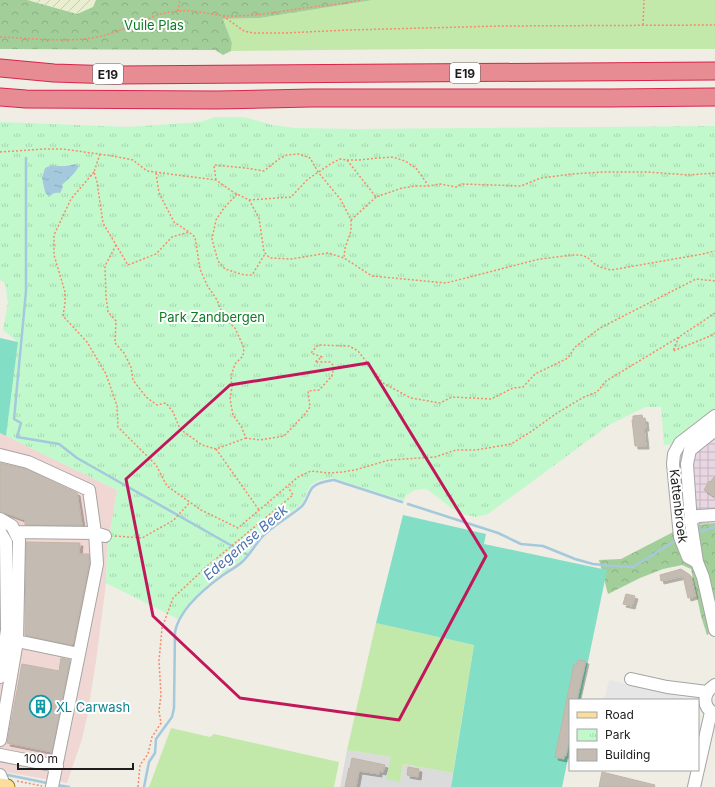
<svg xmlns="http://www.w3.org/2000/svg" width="715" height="787" font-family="Inter,sans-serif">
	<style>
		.residential { fill: #dcdbdb }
		.commercial { fill: #f0d7d3 }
		.industrial { fill: url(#industrial-grid) }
		.farmland { fill: url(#farmland-furrows) }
		.grass { fill: #c2e9aa }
		.forest { fill: url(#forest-crowns) }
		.park { fill: url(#park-tufts) }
		.pitch { fill: #82dec5 }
		.parking { fill: #e6e6e6 }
		.water { fill: url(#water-ripples) }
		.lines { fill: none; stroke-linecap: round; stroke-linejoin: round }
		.stream { stroke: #a4c9dc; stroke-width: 2.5 }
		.building { fill: #c4bcb3; stroke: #c0b5a6; filter: url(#shadow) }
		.minor-casing { stroke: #a5a5a5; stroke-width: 14 }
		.major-casing { stroke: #977601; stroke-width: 17 }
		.highway-casing { stroke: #d9254e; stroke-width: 19 }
		.path { stroke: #f98a6b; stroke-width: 1.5; stroke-dasharray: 2 2; stroke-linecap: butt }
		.minor { stroke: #fff; stroke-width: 12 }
		.major { stroke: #fbdd9d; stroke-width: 15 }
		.highway { stroke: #e68c92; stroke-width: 17 }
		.marked { fill: none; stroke: #c2185b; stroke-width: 3; stroke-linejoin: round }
		.labels { text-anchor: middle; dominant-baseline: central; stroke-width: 4; stroke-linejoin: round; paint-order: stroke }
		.shield { fill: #fff; stroke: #626262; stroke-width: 1 }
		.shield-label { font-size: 12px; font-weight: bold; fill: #1e1e1e }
		.park-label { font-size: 13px; fill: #0c7c22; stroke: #fff }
		.street-label { font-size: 13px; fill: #1e1e1e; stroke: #fff }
		.culture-label { font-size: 13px; fill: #0d838f; stroke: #fff; text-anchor: start }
		.water-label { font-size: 14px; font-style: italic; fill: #4b71ad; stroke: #fff }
	</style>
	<defs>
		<pattern id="industrial-grid" width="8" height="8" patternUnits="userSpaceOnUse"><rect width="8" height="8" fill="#e8d6e3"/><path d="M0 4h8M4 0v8" fill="none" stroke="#c7b7c2"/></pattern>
		<pattern id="farmland-furrows" width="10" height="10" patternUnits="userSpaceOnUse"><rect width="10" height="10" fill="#e8eecf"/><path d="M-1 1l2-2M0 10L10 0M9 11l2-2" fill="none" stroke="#c7ccb1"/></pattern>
		<pattern id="forest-crowns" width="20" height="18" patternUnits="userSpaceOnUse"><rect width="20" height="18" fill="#a2ce99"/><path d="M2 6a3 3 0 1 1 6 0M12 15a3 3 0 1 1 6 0" fill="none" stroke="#8bb083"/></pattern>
		<pattern id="park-tufts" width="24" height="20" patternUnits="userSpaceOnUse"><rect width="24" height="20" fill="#c1f9cc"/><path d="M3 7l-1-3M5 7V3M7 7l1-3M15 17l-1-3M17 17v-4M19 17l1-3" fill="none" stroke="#a5d5af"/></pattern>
		<pattern id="water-ripples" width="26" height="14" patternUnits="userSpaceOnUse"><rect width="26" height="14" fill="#a4c9dc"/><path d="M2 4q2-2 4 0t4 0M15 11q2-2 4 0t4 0" fill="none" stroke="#8dacbc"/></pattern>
		<filter id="shadow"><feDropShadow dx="3" dy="3" stdDeviation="0" flood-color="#0004"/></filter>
	</defs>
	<rect width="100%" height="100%" fill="#efede4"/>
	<path class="residential" d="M347 750 391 757 400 782 403 764 453 773 451 787H340Z"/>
	<path class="commercial" d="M0 433 117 490 107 551 106 583 96 661 87 717 82 739 67 783 0 771Z"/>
	<path class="industrial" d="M715 420V523L683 527 680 461 682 452 687 444Z"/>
	<path class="farmland" d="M27 0H96L93 7 77 14Z"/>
	<path class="grass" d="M373 0H715V49H422L231 51 232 43 223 19 260 18Z
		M376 623 474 645 453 773 403 764 400 782 386 779 391 757 347 750Z
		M171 728 210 737 214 734 339 762 334 787H149Z"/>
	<path class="forest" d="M0 0H27L77 14 93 7 96 0H373L260 18 223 19 232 43 231 51 223 55 215 50 0 49Z
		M715 523V628L707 635 701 616 691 569 682 565 663 569 640 578 608 594 599 560 621 559 683 527Z"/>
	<path class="park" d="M215 117H244L272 125 295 128 356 129 715 126V416L680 443 664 445 661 407H645L609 425 488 514 476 517 462 514 450 507 435 495 426 489 415 490 406 495 405 499 402 500 333 478C326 479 317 480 312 484 307 488 306 499 300 505 288 515 274 522 263 532 254 541 250 553 240 561 235 566 228 569 222 573 205 586 189 601 178 619L106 583 107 551 117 490 6 436 18 342 3 330 8 303 5 283 0 280V122L128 127 201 122Z"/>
	<path class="pitch" d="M0 338 18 342 6 436 0 433Z
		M403 515 486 534 484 544 607 570 580 700H570V749L562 787H451L474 645 376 623Z"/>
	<path class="parking" d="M609 680 693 700H604Z"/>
	<path class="water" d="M76 164 79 166C75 174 68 179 62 185L63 187 60 193C56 192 52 193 49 197L45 192 42 178 45 168 52 165C62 167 67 166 76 164Z"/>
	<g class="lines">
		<path class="stream" d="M26 158V291L14 419 21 423 17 437 59 444 77 458 248 555
			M408 504 498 533 521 544 543 546 575 559 593 564 613 566 633 567 675 541
			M699 532 715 527
			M8 775 47 783
			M57 785 69 787
			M144 787 149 762 155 753 156 739 172 717 174 708 175 632C179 610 205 588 223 575 230 570 237 567 243 561 250 554 255 545 262 537 273 525 288 518 301 507 307 502 308 492 313 487 319 482 327 481 334 480L402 502"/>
	</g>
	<path class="building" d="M642 415 643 419H645L646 428H644L646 446H635L632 420H633V416Z
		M0 463 26 469 77 493 82 525H25V520L0 511Z
		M715 476V497L704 490 709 481 710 482Z
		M26 542 80 543 79 554H89V564L73 644 72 645 25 635Z
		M681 569 690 575 695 596 688 598 683 576 661 581 660 575Z
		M626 594 635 596 632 606 623 604Z
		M61 658 70 660 52 752 7 743 22 664 59 671Z
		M578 660 586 661 577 700H570V736L566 756 564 755V759L555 757 574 664H577Z
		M352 758 385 765 383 772 379 771V774L359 771 356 787H345L349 768H350Z
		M408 767 419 769 418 777 407 775Z
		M602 772 655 785 654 787H599Z"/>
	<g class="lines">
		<defs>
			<path id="minor" d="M715 416 680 443 674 454 673 464 680 537 688 557 697 562 703 577 715 630
				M0 455 28 462 89 490 95 533 105 536
				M0 519 12 526 19 540 17 641
				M691 520 698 516 715 515
				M0 532 6 542 7 630 0 677
				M15 532 95 533 97 564 79 654
				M697 562 691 523 687 464 690 450 715 430
				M631 679 667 687 707 692
				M715 685C702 693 702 707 715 714
				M0 740 17 641 79 654 52 787
				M0 755 57 766
				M0 775 5 787
				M694 787 711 712"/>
			<path id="major" d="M0 786 7 787"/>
			<path id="highway" d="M0 68 54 73 115 75 715 71
				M0 97 26 99 217 100 312 98H610L715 97"/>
		</defs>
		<use href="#minor" class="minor-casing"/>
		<use href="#major" class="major-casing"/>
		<use href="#highway" class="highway-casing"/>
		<path class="path" d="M178 11 180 0
			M223 16 244 31 253 33H285L348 30 501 26 715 25
			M643 25 644 0
			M0 37C32 38 75 44 106 35 130 28 152 13 177 11 195 9 213 16 231 16 255 16 279 12 303 8 322 6 342 4 360 0
			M0 152 45 149H63L113 156 133 160 147 171 216 180 233 192 249 200 259 218 264 252 270 258 291 259 328 253 344 258 372 276 446 283 540 259 572 255H580L587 257 596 265 603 268 611 270 703 254 715 251
			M100 154 94 172 97 182 103 223 128 265 156 254 172 237 189 232 195 237 200 269 207 285 217 300 224 318 235 328 244 348 243 356 235 364 231 376 232 387 230 399 233 415 241 426 246 438 260 440 284 436 305 414 310 407 308 391 319 390 332 376 334 366 330 362H315L322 357 311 353 318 345 349 346 358 351 383 383 411 398 440 403 452 397 491 399 513 388 523 387 535 374 568 358 575 347 600 328 696 279 715 281
			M347 160H359L378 158 393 157 405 161 416 168 428 185
			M94 172 71 199 54 235V255L65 292V303L63 316 87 342 106 374 117 406 118 427 156 465 167 486 201 510 238 528 298 477 311 471 328 473 342 472 355 470 389 460 435 457 456 450H476L511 444 529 433 557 413 584 397 597 392 606 381 679 337 715 313
			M156 173 159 193 174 222 189 232
			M216 180 214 165 246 168 264 171 279 159 287 155 299 154 310 158 318 172 341 200 351 220V231L345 248 344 257
			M237 194 224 208 216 220 212 239 218 261 225 269 244 275H252L265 254
			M249 200 291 197 308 179 332 163 340 159 347 160 376 197 402 188 416 186H429L440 184 456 187 462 184 521 186 541 178 572 174 603 172H647L689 175 715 173
			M351 220 376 197
			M116 245 105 266 106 296 108 312 116 321 115 343 124 353 131 367 133 380 146 397 157 405 166 403 173 412 180 429 202 445 216 449 246 438
			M679 337 673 351 710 336 715 333
			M216 449 259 510
			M115 536 142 538 174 520 190 502
			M17 781 42 786
			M138 787 140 765 148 754 152 737 161 723 159 711 161 695 159 661 162 628 173 598 205 568 293 495 288 487"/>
		<use href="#minor" class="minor"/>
		<use href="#major" class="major"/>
		<use href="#highway" class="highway"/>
	</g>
	<path class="marked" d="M368 363 486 556 399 720 240 698 153 616 126 479 230 385Z"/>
	<defs>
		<symbol id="building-ring" viewBox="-11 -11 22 22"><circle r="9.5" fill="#fff" stroke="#0f9aa8" stroke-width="1.5"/><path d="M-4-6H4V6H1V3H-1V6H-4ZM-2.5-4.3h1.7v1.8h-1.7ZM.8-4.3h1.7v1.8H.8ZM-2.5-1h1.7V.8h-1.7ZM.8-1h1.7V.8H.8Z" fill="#0f9aa8"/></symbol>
	</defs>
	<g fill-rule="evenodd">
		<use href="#building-ring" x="28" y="694" width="25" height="25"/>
	</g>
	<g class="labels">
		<g class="shield">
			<rect x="450" y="63" width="30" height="20" rx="3"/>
			<rect x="93" y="64" width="30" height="20" rx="3"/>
		</g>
		<g class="shield-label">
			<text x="465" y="73">E19</text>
			<text x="108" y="74">E19</text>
		</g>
		<g class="park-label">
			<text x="154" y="25">Vuile Plas</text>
			<text x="212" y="317">Park Zandbergen</text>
		</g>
		<g class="street-label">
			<text transform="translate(679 506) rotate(83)">Kattenbroek</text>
		</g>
		<g class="culture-label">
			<text x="56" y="707">XL Carwash</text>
		</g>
		<g class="water-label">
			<text transform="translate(245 542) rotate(-41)">Edegemse Beek</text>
		</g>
	</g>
	<rect x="569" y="699" width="130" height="72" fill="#ffffff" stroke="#a5a5a5"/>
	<rect x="577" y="712" width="20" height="6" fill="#fbdd9d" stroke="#a5a5a5"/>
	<text x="605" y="719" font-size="12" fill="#1e1e1e">Road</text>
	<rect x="577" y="729" width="20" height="12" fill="url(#park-tufts)" stroke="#a5a5a5"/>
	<text x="605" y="739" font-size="12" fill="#1e1e1e">Park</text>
	<rect x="577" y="749" width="20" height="12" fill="#c4bcb3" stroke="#a5a5a5"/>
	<text x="605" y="759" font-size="12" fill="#1e1e1e">Building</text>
	<path d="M18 763v6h115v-6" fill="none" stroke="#1e1e1e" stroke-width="2"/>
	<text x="24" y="763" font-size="12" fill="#1e1e1e" stroke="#ffffff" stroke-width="3" paint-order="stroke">100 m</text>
</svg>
